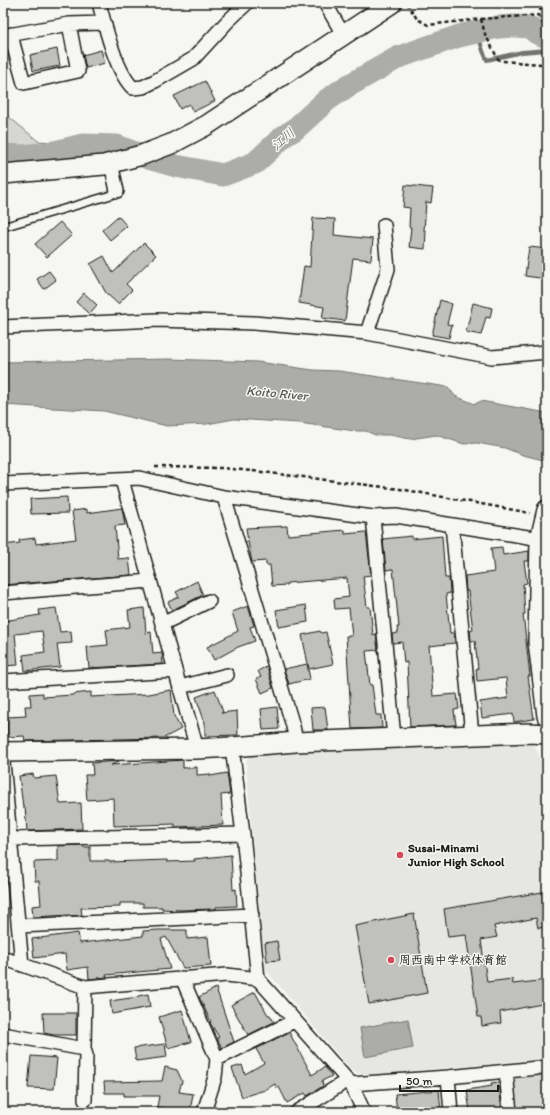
<svg xmlns="http://www.w3.org/2000/svg" width="550" height="1115" font-family="Itim,'Klee One',sans-serif">
	<style>
		.built { fill: #e6e6e2 }
		.green { fill: #d6d6d2; stroke: #797977 }
		.water { fill: #acaca9; stroke: #727271 }
		.lines { fill: none; stroke-linecap: round; stroke-linejoin: round }
		.stream { stroke: #727271; stroke-width: 4 }
		.river { stroke: #acaca9; stroke-width: 23 }
		.building { fill: #c0c0bd; stroke: #1c1c1c }
		.lane-casing { stroke: #1c1c1c; stroke-width: 10 }
		.street-casing { stroke: #1c1c1c; stroke-width: 16 }
		.secondary-casing { stroke: #1c1c1c; stroke-width: 22 }
		.path { stroke: #1c1c1c; stroke-width: 2.5; stroke-dasharray: 4 3; stroke-linecap: butt }
		.lane { stroke: #f6f6f2; stroke-width: 7 }
		.street { stroke: #f6f6f2; stroke-width: 13 }
		.secondary { stroke: #f6f6f2; stroke-width: 19 }
		.poi-dot { fill: #d1495b; stroke: #f6f6f2; stroke-width: 1.5 }
		.labels { text-anchor: middle; dominant-baseline: central; stroke-width: 3; stroke-linejoin: round; paint-order: stroke }
		.poi-label { font-size: 12px; font-weight: bold; fill: #1c1c1c; stroke: #f6f6f2; text-anchor: start }
		.water-label { font-size: 13px; font-style: italic; fill: #565654; stroke: #f6f6f2 }
	</style>
	<rect width="100%" height="100%" fill="#f6f6f2"/>
	<filter id="ink" filterUnits="userSpaceOnUse"><feTurbulence type="fractalNoise" baseFrequency=".025" numOctaves="2"/><feDisplacementMap in="SourceGraphic" scale="8" xChannelSelector="R" yChannelSelector="G"/><feConvolveMatrix kernelMatrix="1 2 1 2 8 2 1 2 1" color-interpolation-filters="sRGB"/></filter>
	<g filter="url(#ink)">
		<path class="built" d="M522 741 534 744 542 763 547 798V1059L366 1075 358 1073 350 1069 265 969 246 766 247 759 252 752Z"/>
		<path class="green" d="M3 112 38 141 66 143 86 137 99 138 109 149 90 161 3 168Z
			M547 1071V1112H517L512 1080 514 1076Z"/>
		<path class="water" d="M169 359 258 362 313 370 339 371 448 387 455 396 475 404 481 401 547 413V460H543L523 455 505 448 477 443 464 444 436 435 410 439 390 435H375L366 431H355L299 423 234 419 207 424 167 426 104 411 3 405V362Z
			M408 1019 413 1048 365 1057 360 1028Z"/>
		<g class="lines">
			<path class="stream" d="M477 31 483 51 487 60 522 52 547 50"/>
			<path class="river" d="M3 155 23 156 51 153 83 145 117 146 148 158 176 166 223 175 255 163 284 136 294 130 327 100 346 87 399 57 459 36 498 27 515 26 529 27 537 33 547 37"/>
		</g>
		<path class="building" d="M57 49 60 66 33 71 30 55Z
			M101 50 105 63 86 68 83 55Z
			M205 81 215 101 193 112 189 104 180 109 174 96Z
			M405 185 433 188 431 203 426 202 424 231H426L425 249 409 247 411 227H409L410 208 403 207Z
			M118 216 127 226 110 240 102 230Z
			M313 218 335 219 334 235 373 239 371 260 353 258 345 321 322 318 324 307 299 303 304 266 310 267Z
			M60 222 72 235 47 257 35 244Z
			M144 243 156 255 126 284 132 290 118 304 106 293 90 264 104 256 113 273Z
			M529 247 547 249V279L525 276Z
			M49 271 56 280 44 289 37 279Z
			M84 293 97 305 89 314 76 302Z
			M440 300 452 304 447 324 452 325 449 338 432 335Z
			M473 303 492 308 490 318 486 317 481 335 466 332Z
			M67 497 68 513 31 514 30 499Z
			M122 508 125 525 115 526 118 559 129 558 131 575 3 585V545L20 543 19 540 35 538 36 544 76 539 72 511 87 509V513Z
			M287 526 288 535 345 530V534L366 532 371 575 363 576 367 607H370L373 635 376 634 378 650 366 651 370 685H372L376 715H381L382 728 352 729 346 636H352L349 608 335 609 334 599 349 597 347 578 287 583V585L272 586 270 565H266V561L252 562 248 542 246 528Z
			M412 536V539L442 536 445 578H449L450 593 446 594 450 633H454L455 643 429 646 433 696 457 694 459 709 454 710 456 725 410 727 407 662 404 663 402 642 393 643 392 634 398 633 397 627H399L393 569 386 570 383 539Z
			M502 547 503 555 529 551V561H524L527 583 523 584 525 614H523L530 676H528L534 719 514 722 513 714 482 718 480 702 508 698 506 678 477 681 476 669H478L475 641H471L470 631 473 630 468 591H466L465 576 494 572 491 548Z
			M197 581 203 595 172 610 168 602 179 597 176 592Z
			M306 605 308 622 279 627 276 610Z
			M248 606 254 626 250 627 255 641 238 647 214 660 207 647 238 631 232 612Z
			M56 608 60 632 71 631 72 643 57 644 60 667 25 671 23 655 45 652 42 631 15 634 18 665 4 666 3 621 40 615 39 610Z
			M144 608 146 633 151 632 153 654 162 653 163 664 89 668 87 647 108 645 106 630 130 627 128 610Z
			M320 631 321 633 326 632 333 664 309 669 302 635Z
			M307 664 310 679 289 684 284 669Z
			M267 666 273 688 262 693 256 679 261 677 258 671Z
			M171 690 174 716 181 729 164 738 25 741 24 736 8 737 7 717 26 716 25 706H31L30 694 43 693V697L73 695V694L91 692V697L149 694Z
			M215 690 223 712 221 713 237 711 238 735 205 736V723L196 697Z
			M277 707 279 729 263 730 261 709Z
			M325 707 328 730H313L311 708Z
			M183 760V768L197 767V775L210 774V776L227 773 230 794 221 795 223 825 175 827V824L114 826 113 798 87 800 85 775H93L92 763 119 761 111 765Z
			M33 774 34 778 56 776 60 804 81 803 82 829 27 831 25 807H23L19 776Z
			M83 845V847H90V861H109V862L167 860V862L195 861 194 859 231 855 233 890 236 889 237 906 216 907V909L180 910 162 909V907H143V903H120V907L81 908 82 915 70 916V915L33 917 32 906 41 905 39 881H35L34 862 58 861V846Z
			M542 892 547 927 538 928 536 918 494 926 497 937 481 940 487 982 512 979 513 984 547 980V1003L500 1012 501 1023 482 1026 481 1017H478L466 935 448 937 444 909Z
			M414 914 427 993 369 1004 355 926Z
			M158 930H187V939L208 937 211 966 183 968 166 937 161 939 170 969 106 975 107 977 89 979 88 967 67 970 65 954 34 958 32 939 78 933 80 943 143 936V931Z
			M277 941 280 960 267 961 265 943Z
			M216 988 234 1042 222 1048 217 1038 219 1037 210 1023 211 1022 199 997Z
			M255 992 268 1015H270L274 1022 248 1035 231 1005Z
			M148 994 150 1007 112 1014 110 1001 138 997V996Z
			M182 1010 191 1042 168 1048 159 1017Z
			M43 1013H76V1035H54L44 1033Z
			M289 1032 312 1075 325 1067 332 1076 322 1081 323 1086 307 1096 305 1093 287 1103 279 1087 277 1088 275 1084 265 1090 242 1097 232 1068 242 1065 245 1074 264 1063 256 1049Z
			M165 1044 167 1057 136 1061 134 1048Z
			M31 1056 57 1058 54 1089 28 1088Z
			M165 1067 177 1070 182 1081 179 1092 193 1094 190 1112 157 1107 159 1096H124V1093H105L104 1082 162 1081Z
			M499 1082 502 1112H470L467 1090 492 1086 491 1083Z
			M439 1090 441 1112H397L395 1094Z"/>
		<g class="lines">
			<defs>
				<path id="lane" d="M3 227 111 195 117 191"/>
				<path id="street" d="M99 3C105 26 116 72 133 88L143 87 155 81 193 59 227 22 247 3
					M325 3 344 36
					M11 34 14 47 24 83 78 71 69 24
					M3 36 69 24 104 23
					M111 163 117 191
					M3 327 157 320 254 323 367 333 492 357 547 352
					M367 333 388 269 384 225
					M122 480 197 749
					M3 484 139 478 224 497 373 517 396 516 547 540
					M224 497 293 726 296 742
					M373 517 394 738
					M452 525 472 735
					M3 593 150 581
					M162 624 209 601
					M3 681 175 671
					M180 687 227 675
					M232 747 243 834 258 979 351 1084 364 1112
					M3 762 22 965
					M11 839 243 834
					M19 926 252 915
					M3 958 85 987 227 975 258 979
					M182 978 217 1059 215 1077 204 1112
					M85 987 84 1049 86 1055 85 1100
					M3 1034 84 1049
					M217 1059 294 1021
					M506 1072 510 1112
					M448 1077 451 1112
					M351 1084 448 1077 547 1067
					M297 1112 348 1080"/>
				<path id="secondary" d="M3 174 104 165 142 155 171 144 207 125 392 3
					M547 510 540 539 538 642 547 716
					M3 752 197 749 232 747 296 742 530 733 547 734"/>
			</defs>
			<use href="#lane" class="lane-casing"/>
			<use href="#street" class="street-casing"/>
			<use href="#secondary" class="secondary-casing"/>
			<path class="path" d="M407 3 417 19 428 25 481 19 539 15 542 3
				M539 15 543 24 547 26
				M481 19 485 34 498 59 502 61 542 64 547 63
				M155 467 222 468 262 472 400 489 530 513"/>
			<use href="#lane" class="lane"/>
			<use href="#street" class="street"/>
			<use href="#secondary" class="secondary"/>
		</g>
	</g>
	<g class="poi-dot">
		<circle cx="400" cy="855" r="4"/>
		<circle cx="391" cy="960" r="4"/>
	</g>
	<g class="labels">
		<g class="poi-label">
			<text x="408" y="848">Susai-Minami<tspan x="408" dy="14">Junior High School</tspan></text>
			<text x="399" y="960">周西南中学校体育館</text>
		</g>
		<g class="water-label">
			<text transform="translate(283 139) rotate(-41)">江川</text>
			<text transform="translate(277 393) rotate(5)">Koito River</text>
		</g>
	</g>
	<rect width="550" height="1115" fill="none" stroke="#f6f6f2" stroke-width="16"/>
	<rect x="8" y="8" width="534" height="1099" fill="none" stroke="#1c1c1c" stroke-width="1.5" filter="url(#ink)"/>
	<path d="M400 1085v6h98v-6" fill="none" stroke="#1c1c1c" stroke-width="2"/>
	<text x="406" y="1085" font-size="12" fill="#1c1c1c" stroke="#f6f6f2" stroke-width="3" paint-order="stroke">50 m</text>
</svg>
